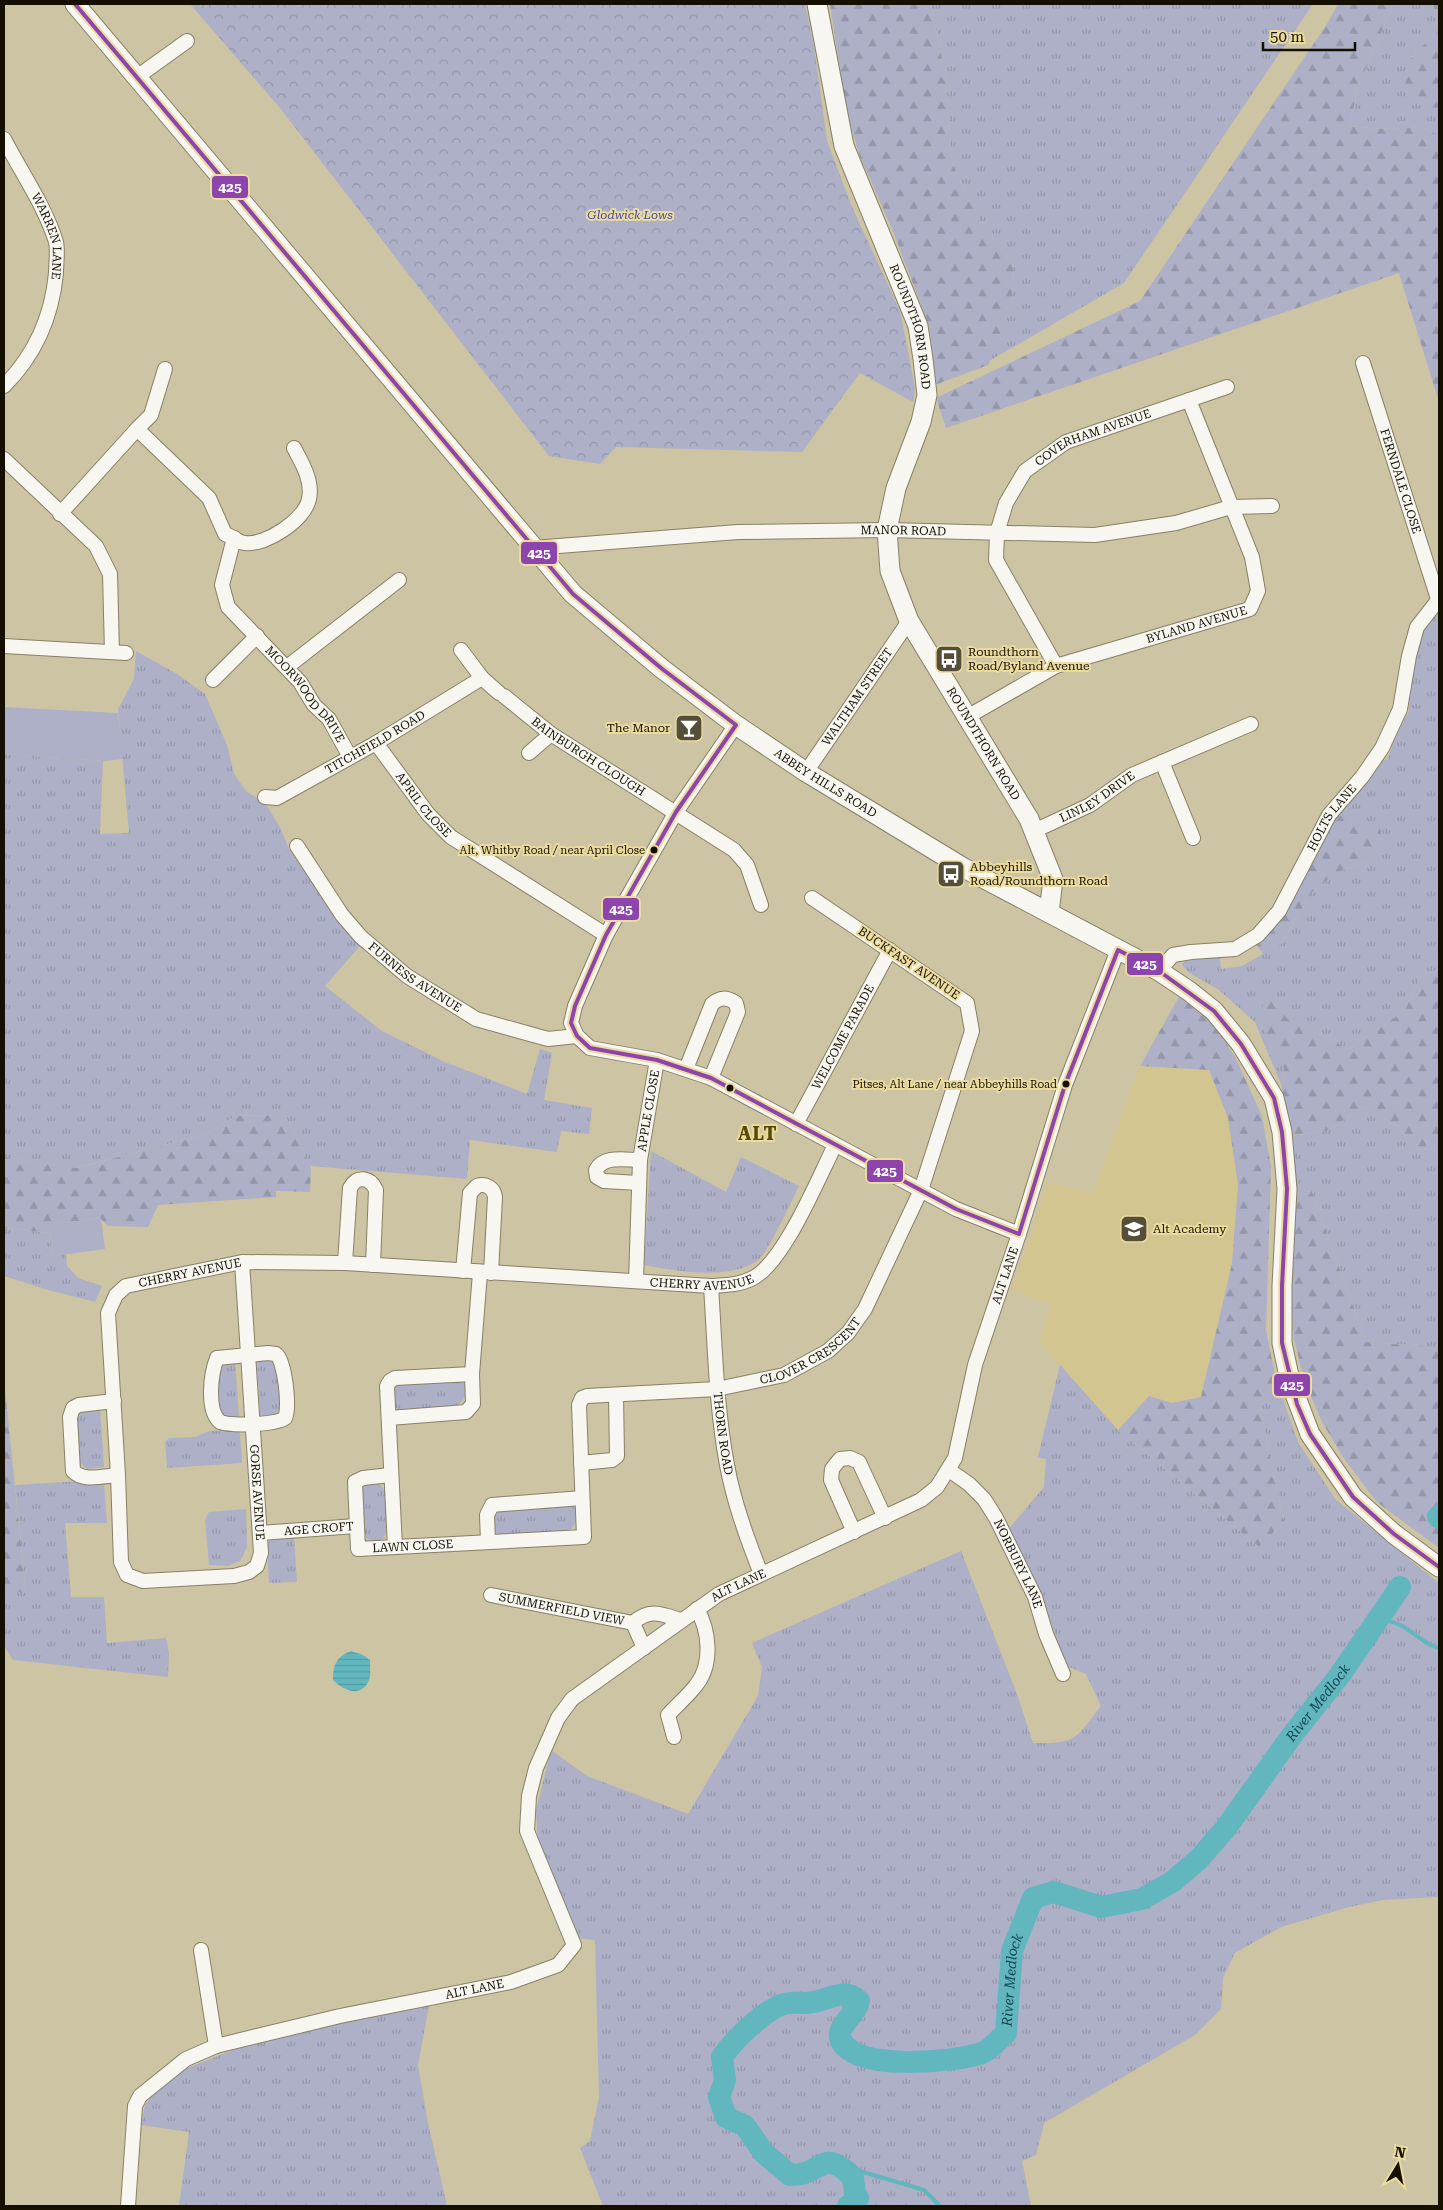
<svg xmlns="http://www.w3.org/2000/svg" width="1443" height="2210" font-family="'Roboto Serif',serif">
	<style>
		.built { fill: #d2c590 }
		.grass { fill: url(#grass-tufts) }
		.forest { fill: url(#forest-firs) }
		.park { fill: url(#park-crowns) }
		.garden { fill: #adb0c7 }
		.water { fill: url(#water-rules) }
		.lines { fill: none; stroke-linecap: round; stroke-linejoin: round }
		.stream { stroke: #62b7bf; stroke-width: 4 }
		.river { stroke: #62b7bf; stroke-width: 22 }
		.street-casing { stroke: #878066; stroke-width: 16 }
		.secondary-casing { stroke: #878066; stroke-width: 21 }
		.street { stroke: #f7f6f1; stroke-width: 14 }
		.secondary { stroke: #f7f6f1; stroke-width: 19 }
		.bus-1-casing { stroke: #eadb9e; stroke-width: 8 }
		.bus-1 { stroke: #8e44ad; stroke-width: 4 }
		.bus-dot { fill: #150f00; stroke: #eadb9e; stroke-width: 2 }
		.labels { text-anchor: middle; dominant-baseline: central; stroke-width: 4; stroke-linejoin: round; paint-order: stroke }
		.bus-label { font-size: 11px; fill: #150f00; stroke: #eadb9e; text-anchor: end }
		.park-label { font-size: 12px; font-style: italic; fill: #444ba4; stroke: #eadb9e }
		.street-label { font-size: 12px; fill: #150f00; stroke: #eadb9e }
		.poi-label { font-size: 12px; fill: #150f00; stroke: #eadb9e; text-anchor: start }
		.water-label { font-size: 14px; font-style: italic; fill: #124752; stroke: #eadb9e }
		.district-label { font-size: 18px; font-weight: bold; letter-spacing: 1px; fill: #574907; stroke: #eadb9e }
		.line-badge { stroke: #eadb9e; stroke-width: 2 }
		.badge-label { font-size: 14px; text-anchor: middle; font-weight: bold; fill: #fff }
	</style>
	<defs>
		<pattern id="grass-tufts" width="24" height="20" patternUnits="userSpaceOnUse" patternTransform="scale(1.25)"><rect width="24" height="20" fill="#adb0c7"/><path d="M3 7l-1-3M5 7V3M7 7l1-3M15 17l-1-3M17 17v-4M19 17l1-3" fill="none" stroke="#9496a9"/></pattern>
		<pattern id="forest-firs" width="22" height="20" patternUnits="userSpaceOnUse" patternTransform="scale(1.25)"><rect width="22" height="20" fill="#adb0c7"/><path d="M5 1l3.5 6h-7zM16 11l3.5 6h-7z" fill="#9496a9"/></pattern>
		<pattern id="park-crowns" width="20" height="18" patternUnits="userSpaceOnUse" patternTransform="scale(1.25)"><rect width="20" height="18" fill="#adb0c7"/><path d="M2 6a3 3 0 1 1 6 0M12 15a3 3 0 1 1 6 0" fill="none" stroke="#9496a9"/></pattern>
		<pattern id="water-rules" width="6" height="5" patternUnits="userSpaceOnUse" patternTransform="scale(1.25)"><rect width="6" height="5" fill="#62b7bf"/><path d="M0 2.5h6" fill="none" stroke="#549ca2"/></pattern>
	</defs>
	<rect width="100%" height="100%" fill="#ccc4a2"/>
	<path class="built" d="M1140 1066 1209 1070 1228 1118 1238 1185 1232 1263 1201 1397 1172 1403 1149 1396 1118 1430 1039 1342 1051 1305 1012 1290 1049 1182 1093 1194Z"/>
	<path class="grass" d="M931 4H1313L1124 283 989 361 1012 305 1014 265 980 222 952 163 946 78Z
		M1393 4H1433L1438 32 1411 57 1428 107 1439 108V135L1421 127 1380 129 1350 126 1357 90Z
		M1439 608V969L1421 976 1405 1010 1349 1049 1288 1019 1265 994 1285 1070 1281 1084 1255 1022 1219 990 1188 972 1182 965 1186 958 1220 957 1221 969 1242 966 1281 944 1312 892 1337 872 1377 858 1337 815 1377 762 1388 759 1393 742 1409 711 1408 686 1422 628Z
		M136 651 177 674 205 694 227 745 234 774 247 792 265 803 280 827 289 849 360 946 325 986 382 1031 445 1062 527 1094 540 1049 552 1053 544 1100 592 1108 589 1134 561 1131 557 1152 470 1140 467 1179 311 1166 285 1115 235 1116 206 1134 75 1168 4 1157V754L103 761 100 834 129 833 118 709 134 679Z
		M1364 1107 1401 1129 1411 1149 1439 1150V1352L1423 1346 1366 1342 1312 1192 1295 1189 1293 1135 1326 1131Z
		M651 1151 726 1192 741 1157 799 1186C792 1200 768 1253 758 1260 730 1281 676 1271 644 1265Z
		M4 1228 50 1233 53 1256 66 1254 67 1266 78 1278 102 1286 95 1302 48 1290 4 1276Z
		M271 1358 278 1367 280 1409 273 1416 260 1415 257 1360Z
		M235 1359 239 1417 231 1420 217 1413 218 1364Z
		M1060 1365 1118 1430 1259 1547 1284 1522 1260 1408 1276 1380 1298 1442 1335 1499 1439 1583V1897L1383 1900 1349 1907 1281 1927 1235 1953 1223 1978 1221 2009 1195 2035 1044 2123 1036 2155 1022 2161 1031 2206H603L580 2148 590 2141 599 2097 595 1940 577 1938 538 1840 536 1811 551 1750 587 1776 688 1814 758 1696 762 1667 752 1643 961 1551 1017 1694 1033 1743C1077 1744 1075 1739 1101 1706L1086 1674 1067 1666 1040 1594 1007 1531 1044 1487 1046 1459 1038 1457Z
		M461 1380 465 1383C468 1393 465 1399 458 1405L401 1410 392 1406V1391L398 1384Z
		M100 1407 104 1467 87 1469 78 1460 75 1416 78 1410Z
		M237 1430 240 1434 242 1463 167 1468 165 1442 169 1438 195 1437 209 1431Z
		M98 1480 104 1484 107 1523H65L71 1597H104L107 1643 166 1638 169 1653 168 1677 13 1660 4 1646V1590L26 1592 15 1485Z
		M378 1483C391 1491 386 1520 386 1533L383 1539 376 1542 364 1537 360 1492 365 1486Z
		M568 1504 575 1507 576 1522 571 1529 555 1532 502 1536C490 1532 491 1521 496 1511Z
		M246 1509 247 1547 240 1561 228 1566 209 1565 205 1520 209 1512Z
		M294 1538 297 1582 269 1583 267 1544 271 1539Z
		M429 2006 418 2065 428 2123 447 2206H179L189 2132 141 2125 145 2105 153 2092 182 2070 261 2039Z"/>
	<path class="forest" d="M830 4H931L946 78 952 163 980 222 1014 265 1012 305 988 365 935 385 928 323 893 231 859 154 846 109Z
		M1338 4H1393L1357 90 1350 126 1380 129 1421 127 1439 135V402L1399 273 946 428 936 398 1140 301 1327 24Z
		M1433 4H1439V108L1428 107 1406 99C1402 59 1411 57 1438 32Z
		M1337 815 1380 827 1383 846 1377 858 1337 872 1312 892 1281 944 1264 955 1255 943 1299 885Z
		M1439 969V1150L1411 1149 1401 1129 1364 1107 1326 1131 1293 1135 1281 1084 1285 1070 1261 1024 1264 993 1288 1019 1349 1049 1405 1010 1421 976Z
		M1179 997 1210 1017 1235 1057 1262 1116 1271 1167 1266 1330 1276 1380 1260 1408 1284 1522 1259 1547 1118 1430 1149 1396 1172 1403 1201 1397 1232 1263 1238 1185 1228 1118 1209 1070 1140 1066Z
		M285 1115 311 1166 310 1192 276 1191V1197L158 1205 148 1227 108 1226 100 1218 49 1225 50 1233 4 1228V1157L76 1168 206 1134 235 1116Z
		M1295 1189 1312 1192 1366 1342 1423 1346 1439 1352V1548L1377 1502 1345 1460 1322 1422 1304 1380 1294 1339 1290 1288Z
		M4 1388 5 1390 26 1593 4 1590Z"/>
	<path class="park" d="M190 4H805L814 46 827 141 852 207 900 311 915 388 913 402 860 373 802 452 616 447 600 464 549 456 280 108Z"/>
	<path class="garden" d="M4 707 118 713 123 759 103 761 4 754Z
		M101 1218 105 1249 53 1256 49 1225Z"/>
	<path class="water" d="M351 1651 363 1655 370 1660C370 1666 371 1675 369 1680 361 1699 343 1690 333 1680 333 1665 336 1657 351 1651Z"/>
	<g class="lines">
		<path class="stream" d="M1374 1626H1383L1387 1621C1408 1623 1419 1643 1439 1648
			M853 2177 863 2172 924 2190 940 2206"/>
		<g class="river">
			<path d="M1438 1517 1439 1516"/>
			<path id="s1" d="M848 2206 856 2203 858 2198 855 2195 853 2177C820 2146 825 2175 790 2175L764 2153 745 2126 726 2117 719 2097 725 2080 722 2057C734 2040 769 2004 790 2003 797 2002 805 2004 813 2002 829 2000 844 1987 859 2001 857 2014 837 2026 840 2037 849 2073 956 2062 982 2053 990 2050 999 2039 1006 2033L1012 1951 1033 1898 1054 1892 1101 1907 1142 1899 1172 1882 1198 1860 1226 1828 1293 1734 1340 1675 1400 1587"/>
		</g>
		<defs>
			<g id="street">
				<path d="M137 77 187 41"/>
				<path id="s2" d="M4 139C21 172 45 206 56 242 58 251 56 264 56 273 52 316 35 355 4 386"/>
				<path id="s3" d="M1363 363 1438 599"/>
				<path d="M137 429 151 415 165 369"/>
				<path d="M4 459 96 546 110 574 112 652"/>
				<path id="s4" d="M60 514 137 429 209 498 225 534 234 538 222 585 228 607 300 682 314 705 329 719 350 757"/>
				<path d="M234 538C237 540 241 543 245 543 265 546 305 520 309 499 313 481 302 463 294 448"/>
				<path id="s5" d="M533 548 738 532 887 530 1095 535 1176 523 1231 507 1272 506"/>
				<path d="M4 646 126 653"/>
				<path d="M461 650 482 678 499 693"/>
				<path id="s6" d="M1056 666 996 560 997 533 1006 503 1025 471 1066 442 1227 387"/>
				<path d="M287 667 399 580"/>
				<path d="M213 680 257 636"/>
				<path id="s7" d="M504 696 551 734 734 850 747 865 761 905"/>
				<path id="s8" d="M967 717 1056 666 1250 609 1258 591 1252 557 1189 400"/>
				<path d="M736 725 676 812 606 935 575 1006 571 1023 577 1036 590 1048 657 1060 711 1078 956 1209 1019 1234"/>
				<path id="s9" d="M376 743 428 814 451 837 606 935"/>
				<path d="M529 753 551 734"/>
				<path d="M1162 762 1193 838"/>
				<path id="s10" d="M806 772 909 621"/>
				<path id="s11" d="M265 797 277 798 376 743 482 678"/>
				<path id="s12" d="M1034 831 1090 805 1132 775 1251 724"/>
				<path id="s13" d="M297 846 342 915 361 937 407 976 476 1019 548 1039 577 1036"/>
				<path id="s14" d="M1159 971 1173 955 1191 952 1235 949 1258 935 1279 911 1329 815 1362 777 1382 748 1400 709 1409 656 1417 627 1439 599"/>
				<path d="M686 1069 712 1004C720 997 726 997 736 1003L738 1012 711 1078"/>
				<path id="s15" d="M796 1124 890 950"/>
				<path d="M639 1183 604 1181 597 1177 596 1170C604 1155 625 1160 640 1160"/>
				<path id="s16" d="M242 1262 261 1553 257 1566 249 1572 234 1576 143 1581 127 1575 121 1562 118 1475 108 1313 116 1295 126 1286 242 1262 345 1263 711 1286C725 1285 740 1285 753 1278 784 1262 818 1179 835 1145"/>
				<path d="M345 1263 350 1188C357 1175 370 1177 376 1190L373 1265"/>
				<path d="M463 1271 470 1193 477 1186C486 1183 494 1188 495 1197L491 1273"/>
				<path id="s17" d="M636 1281 640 1160 657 1060"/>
				<path id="s18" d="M711 1286C715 1346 716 1406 727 1465 734 1503 747 1538 761 1574"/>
				<path d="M268 1353 276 1354C285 1361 290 1408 285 1418 275 1425 231 1426 220 1422 206 1410 211 1373 217 1358Z"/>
				<path d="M114 1401 79 1405 73 1408 70 1417 73 1471C83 1482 103 1476 118 1475"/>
				<path d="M389 1418 466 1412 473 1404 472 1374"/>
				<path d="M581 1463 612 1460 617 1456 616 1395"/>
				<path id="s19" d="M949 1470 969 1484 984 1499 996 1518 1035 1597 1046 1634 1063 1674"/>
				<path id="s20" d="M390 1475 363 1478 355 1482 358 1549 584 1537 579 1405 582 1398 587 1396 717 1389 784 1375 828 1351 848 1333 865 1309 921 1190 972 1031 967 1003 812 898"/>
				<path d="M854 1532 831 1480 832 1469 840 1459 850 1458 859 1462 885 1518"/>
				<path id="s21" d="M260 1533 356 1526"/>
				<path d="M488 1542 487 1515 492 1505 582 1498"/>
				<path d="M395 1547 387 1386 390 1381 395 1378 472 1374 480 1273"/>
				<path id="s22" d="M491 1595 633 1623"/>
				<path d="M644 1648 633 1623C649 1608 662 1614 680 1620"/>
				<path d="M674 1737 668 1715C677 1705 689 1695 697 1684 713 1663 709 1630 697 1609"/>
				<path d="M201 1950 216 2046"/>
				<path id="s23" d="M128 2206 135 2106 140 2096 186 2059 216 2046 340 2016 511 1982 558 1965 574 1945 527 1831 529 1796 536 1768 558 1718 572 1699 719 1594 921 1500 937 1487 955 1458 975 1365 1019 1234 1065 1085 1118 950"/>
			</g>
			<g id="secondary">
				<path id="s24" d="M75 4 573 594 661 668 736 725 806 772 964 868 1159 971 1189 991 1214 1011 1241 1044 1274 1098 1282 1132 1287 1189 1282 1286V1343L1290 1381 1310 1434 1353 1497 1394 1534 1439 1567"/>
				<path id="s25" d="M817 4 844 146 918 326 923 359 927 395 921 422 896 488 887 530 890 571 909 621 1029 819 1053 879 1049 913"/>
			</g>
		</defs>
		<use href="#street" class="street-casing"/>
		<use href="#secondary" class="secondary-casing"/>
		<use href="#street" class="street"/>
		<use href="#secondary" class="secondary"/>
		<defs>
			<path id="bus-1" d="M75 4 573 594 661 668 736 725 676 812 606 935 575 1006 571 1023 577 1036 590 1048 657 1060 711 1078 956 1209 1019 1234 1065 1085 1118 950 1159 971 1214 1011 1241 1044 1274 1098 1282 1132 1287 1189 1282 1286V1343L1297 1404 1310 1434 1353 1497 1394 1534 1439 1567"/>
		</defs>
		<use href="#bus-1" class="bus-1-casing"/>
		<use href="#bus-1" class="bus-1"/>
	</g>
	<defs>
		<symbol id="bus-square" viewBox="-11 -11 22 22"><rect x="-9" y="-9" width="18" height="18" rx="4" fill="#554e39" stroke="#eadb9e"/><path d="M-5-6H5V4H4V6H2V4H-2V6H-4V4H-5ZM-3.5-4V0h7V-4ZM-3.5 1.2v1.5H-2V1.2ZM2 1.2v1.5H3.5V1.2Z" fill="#fff"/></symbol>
		<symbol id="bar-square" viewBox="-11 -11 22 22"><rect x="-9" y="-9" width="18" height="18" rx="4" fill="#554e39" stroke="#eadb9e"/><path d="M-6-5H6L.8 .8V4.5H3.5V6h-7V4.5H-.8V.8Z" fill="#fff"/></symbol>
		<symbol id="school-square" viewBox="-11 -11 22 22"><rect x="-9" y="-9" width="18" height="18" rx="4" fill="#554e39" stroke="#eadb9e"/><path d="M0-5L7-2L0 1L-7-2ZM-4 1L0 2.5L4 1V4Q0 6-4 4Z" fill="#fff"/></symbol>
	</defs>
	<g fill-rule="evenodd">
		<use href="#bus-square" x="933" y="643" width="32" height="32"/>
		<use href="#bar-square" x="673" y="712" width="32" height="32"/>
		<use href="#bus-square" x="935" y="858" width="32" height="32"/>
		<use href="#school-square" x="1118" y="1213" width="32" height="32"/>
	</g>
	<g class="bus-dot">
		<circle cx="654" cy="850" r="4.5"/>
		<circle cx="1066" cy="1084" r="4.5"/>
		<circle cx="730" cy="1088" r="4.5"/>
	</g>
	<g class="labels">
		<g class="bus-label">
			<text x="645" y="850">Alt, Whitby Road / near April Close</text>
			<text x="1057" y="1084">Pitses, Alt Lane / near Abbeyhills Road</text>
		</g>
		<g class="park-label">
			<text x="630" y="215">Glodwick Lows</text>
		</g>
		<g class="street-label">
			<text stroke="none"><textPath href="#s2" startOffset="108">WARREN LANE</textPath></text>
			<text stroke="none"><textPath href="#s25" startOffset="338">ROUNDTHORN ROAD</textPath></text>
			<text stroke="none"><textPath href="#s6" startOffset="294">COVERHAM AVENUE</textPath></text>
			<text stroke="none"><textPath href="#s3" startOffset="124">FERNDALE CLOSE</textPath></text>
			<text stroke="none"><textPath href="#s5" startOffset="371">MANOR ROAD</textPath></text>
			<text stroke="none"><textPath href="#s8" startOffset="249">BYLAND AVENUE</textPath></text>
			<text stroke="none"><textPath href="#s4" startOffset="452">MOORWOOD DRIVE</textPath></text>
			<text stroke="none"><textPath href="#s10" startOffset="91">WALTHAM STREET</textPath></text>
			<text stroke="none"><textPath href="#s11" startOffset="125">TITCHFIELD ROAD</textPath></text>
			<text stroke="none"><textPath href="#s25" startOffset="788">ROUNDTHORN ROAD</textPath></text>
			<text stroke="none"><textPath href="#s7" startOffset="104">BAINBURGH CLOUGH</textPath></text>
			<text stroke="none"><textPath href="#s24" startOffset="1088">ABBEY HILLS ROAD</textPath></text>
			<text stroke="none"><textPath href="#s12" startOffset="72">LINLEY DRIVE</textPath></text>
			<text stroke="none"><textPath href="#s9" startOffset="78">APRIL CLOSE</textPath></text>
			<text stroke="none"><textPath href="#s14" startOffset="250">HOLTS LANE</textPath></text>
			<text transform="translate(909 963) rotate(34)">BUCKFAST AVENUE</text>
			<text stroke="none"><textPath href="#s13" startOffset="179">FURNESS AVENUE</textPath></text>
			<text stroke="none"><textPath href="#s15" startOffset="99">WELCOME PARADE</textPath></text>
			<text stroke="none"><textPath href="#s17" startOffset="171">APPLE CLOSE</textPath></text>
			<text stroke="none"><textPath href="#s16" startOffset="801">CHERRY AVENUE</textPath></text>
			<text stroke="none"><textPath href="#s23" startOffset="1494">ALT LANE</textPath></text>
			<text stroke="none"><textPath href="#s16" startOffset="1315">CHERRY AVENUE</textPath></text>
			<text stroke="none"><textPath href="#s20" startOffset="708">CLOVER CRESCENT</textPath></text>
			<text stroke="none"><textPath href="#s18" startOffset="148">THORN ROAD</textPath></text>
			<text stroke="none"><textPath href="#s16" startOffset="231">GORSE AVENUE</textPath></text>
			<text stroke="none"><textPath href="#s21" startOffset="59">AGE CROFT</textPath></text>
			<text stroke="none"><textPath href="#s20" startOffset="158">LAWN CLOSE</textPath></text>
			<text stroke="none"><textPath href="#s19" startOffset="119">NORBURY LANE</textPath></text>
			<text stroke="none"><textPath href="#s23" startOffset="1048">ALT LANE</textPath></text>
			<text stroke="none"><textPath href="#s22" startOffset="72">SUMMERFIELD VIEW</textPath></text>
			<text stroke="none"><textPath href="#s23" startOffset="468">ALT LANE</textPath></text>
		</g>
		<g class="poi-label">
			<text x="968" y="652">Roundthorn<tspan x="968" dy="14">Road/Byland Avenue</tspan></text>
			<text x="670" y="728" text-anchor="end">The Manor</text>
			<text x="970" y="867">Abbeyhills<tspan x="970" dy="14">Road/Roundthorn Road</tspan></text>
			<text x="1153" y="1229">Alt Academy</text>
		</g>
		<g class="water-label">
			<text stroke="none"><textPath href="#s1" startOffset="1160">River Medlock</textPath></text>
			<text stroke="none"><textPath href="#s1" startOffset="695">River Medlock</textPath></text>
		</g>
		<g class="district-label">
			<text x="758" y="1133">ALT</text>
		</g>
	</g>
	<g class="line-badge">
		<rect x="211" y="175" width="38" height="24" rx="5" fill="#8e44ad"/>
		<rect x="520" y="541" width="38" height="24" rx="5" fill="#8e44ad"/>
		<rect x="602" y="897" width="38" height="24" rx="5" fill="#8e44ad"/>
		<rect x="1126" y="952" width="38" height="24" rx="5" fill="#8e44ad"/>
		<rect x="866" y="1159" width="38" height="24" rx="5" fill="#8e44ad"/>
		<rect x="1273" y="1373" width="38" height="24" rx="5" fill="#8e44ad"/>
	</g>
	<g class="badge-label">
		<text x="230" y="192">425</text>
		<text x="539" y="558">425</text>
		<text x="621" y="914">425</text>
		<text x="1145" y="969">425</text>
		<text x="885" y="1176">425</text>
		<text x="1292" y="1390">425</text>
	</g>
	<rect width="1443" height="2210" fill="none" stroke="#150f00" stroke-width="10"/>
	<g transform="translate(1398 2165) rotate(10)" stroke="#eadb9e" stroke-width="4" paint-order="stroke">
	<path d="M0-4L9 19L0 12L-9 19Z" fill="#150f00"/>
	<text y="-8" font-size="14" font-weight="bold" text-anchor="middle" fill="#150f00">N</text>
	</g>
	<path d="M1263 42v8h92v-8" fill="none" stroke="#150f00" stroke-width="2.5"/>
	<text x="1270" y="42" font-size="15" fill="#150f00" stroke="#eadb9e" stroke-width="4" paint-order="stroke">50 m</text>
</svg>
